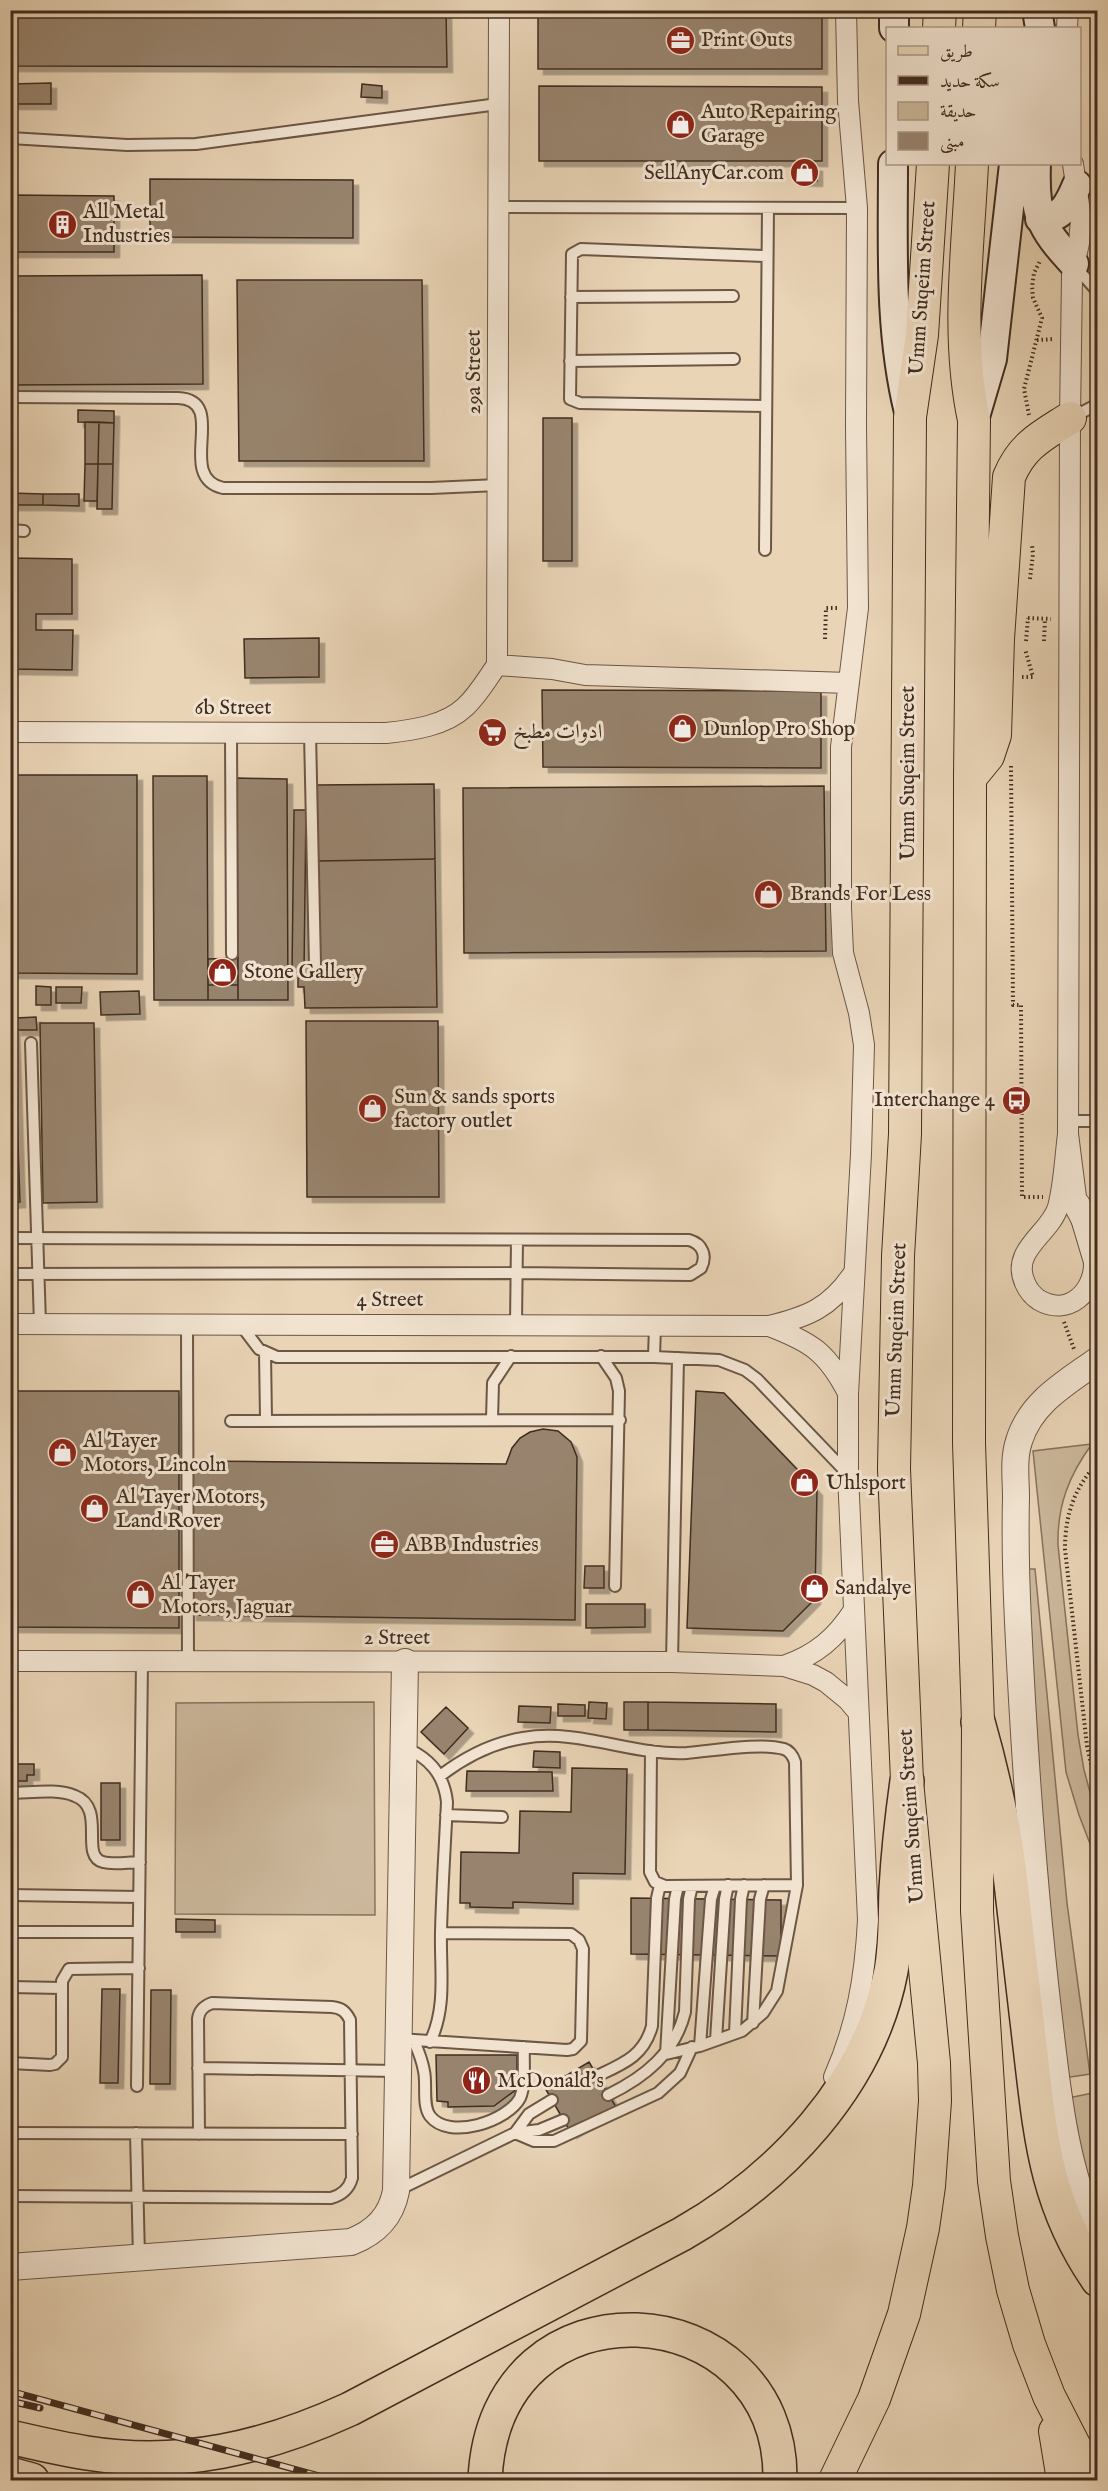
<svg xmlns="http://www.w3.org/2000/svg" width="1108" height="2491" font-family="'IM FELL English',Amiri,serif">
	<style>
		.green { fill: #ccb89c; stroke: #86725e; stroke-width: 1.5 }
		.building { fill: #98846e; stroke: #412d1f; stroke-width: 1.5; filter: url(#shadow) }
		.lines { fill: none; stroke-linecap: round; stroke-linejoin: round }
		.service-casing { stroke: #6b5745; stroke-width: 14 }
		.minor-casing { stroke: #6b5745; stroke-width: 22 }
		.tertiary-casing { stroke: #6b5745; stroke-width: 28 }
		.secondary-casing { stroke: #412d1f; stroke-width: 32 }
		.primary-casing { stroke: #412d1f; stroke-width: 34 }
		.motorway-casing { stroke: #412d1f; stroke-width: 36 }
		.path { stroke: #412d1f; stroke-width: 4; stroke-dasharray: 1.5 3; stroke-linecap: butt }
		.service { stroke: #f1e3d0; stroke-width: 10 }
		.minor { stroke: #f1e3d0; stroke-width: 20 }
		.tertiary { stroke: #f1e3d0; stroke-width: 26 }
		.secondary { stroke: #f1e3d0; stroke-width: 28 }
		.primary { stroke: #e9d4b6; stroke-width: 32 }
		.motorway { stroke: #e9d4b6; stroke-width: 33 }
		.rail-casing { stroke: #412d1f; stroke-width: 7 }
		.rail { stroke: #f1e3d0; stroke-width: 4.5; stroke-dasharray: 14; stroke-linecap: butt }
		.labels { text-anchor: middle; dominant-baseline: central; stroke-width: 6; stroke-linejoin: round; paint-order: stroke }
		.poi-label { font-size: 21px; fill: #412d1f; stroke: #f1e3d0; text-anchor: start }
		.street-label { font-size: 21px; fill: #412d1f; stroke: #f1e3d0 }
	</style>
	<defs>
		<filter id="shadow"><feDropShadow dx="5.5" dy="5.5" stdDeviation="0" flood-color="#0004"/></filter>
	</defs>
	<rect width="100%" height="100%" fill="#e9d4b6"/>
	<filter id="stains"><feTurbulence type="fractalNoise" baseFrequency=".00333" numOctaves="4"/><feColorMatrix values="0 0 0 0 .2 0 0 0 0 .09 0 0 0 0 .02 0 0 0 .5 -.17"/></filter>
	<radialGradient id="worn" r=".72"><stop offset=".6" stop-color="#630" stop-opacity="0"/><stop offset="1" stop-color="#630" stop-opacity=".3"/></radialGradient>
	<path class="green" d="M1092 1444C1069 1475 1057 1506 1058 1545L1078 1735 1084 1770 1097 1818V1862L1079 1815 1066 1772 1033 1451Z
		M1027 1569H1035L1067 1903 1090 2074 1064 2078 1044 1903Z
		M374 1702 375 1915 175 1914 176 1703Z
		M1093 2093 1098 2113 1097 2204 1091 2190 1068 2098Z"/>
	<path class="building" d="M10 10H446L447 67 10 66Z
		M538 10H822V69H538Z
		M51 83V104H12L10 121V84Z
		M362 84 382 86V98L361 97Z
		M539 86 822 87V161H539Z
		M794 166H817V181L794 180Z
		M150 179 353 180V238L150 237Z
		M10 195 114 196V252H10Z
		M202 275 203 384 10 385V276Z
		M237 280H422L424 461H239Z
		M78 410 114 411V423L78 422Z
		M543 418H572V561H543Z
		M85 422H99L98 464H85Z
		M99 422 114 423 113 464H98Z
		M85 464H98L97 501H84Z
		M98 464H113L112 509H97Z
		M10 493 43 494V505H10Z
		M43 494H79V506L43 505Z
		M10 558 72 559V614H36V630H73L72 670 10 669Z
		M319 638V677L245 678 244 639Z
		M542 690 821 691V768L543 767Z
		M13 775H137V974L12 973Z
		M153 776H207L208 1000H154Z
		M237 778 287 779 288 1000H238Z
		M434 784 435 859 318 861 317 785Z
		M824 786 826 951 464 953 463 788Z
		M294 810H306L304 972H292Z
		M435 859 437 1007 305 1008 304 987H298V978L320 977 318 861Z
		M238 958V985H208V959Z
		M208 985H238V1000H208Z
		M36 986 51 987V1005H36Z
		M56 987H82L81 1003H56Z
		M139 991 140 1014 101 1015 100 992Z
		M36 1017 37 1030H16V1018Z
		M306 1021H438L439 1197H307Z
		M10 1023H14L20 1202 10 1203Z
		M40 1023H94L97 1202 43 1203Z
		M10 1391H179V1628L10 1627Z
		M696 1391 724 1393 817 1490 815 1599 783 1631 687 1628Z
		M543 1429 558 1431 571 1442 577 1457 575 1620 191 1615 192 1461 506 1464 512 1448 520 1438 530 1432Z
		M585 1566H604V1588H584Z
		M586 1604H645V1627L586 1628Z
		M589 1702 607 1703 606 1719 588 1718Z
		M624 1702H648V1730H624Z
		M648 1702 776 1704V1732L648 1730Z
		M558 1704 585 1705V1716H558Z
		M519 1706 551 1707 550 1723 518 1722Z
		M446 1707 468 1728 444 1754 421 1732Z
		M534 1751 560 1752V1768L533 1767Z
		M10 1764H34V1775H27V1781H13V1776H10Z
		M572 1768 627 1769 625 1874 573 1873V1904L513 1902V1908L470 1907V1903H460L461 1852 519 1853 520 1811 571 1812Z
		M467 1771 552 1772 553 1791H466Z
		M101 1783H120V1840H101Z
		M631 1898 781 1900V1956L631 1954Z
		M176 1919 215 1920V1932H176Z
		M102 1989H120L118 2083H100Z
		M151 1990H171L170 2084H150Z
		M436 2055H517V2089L494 2106 448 2107V2102L437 2101Z
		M589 2062 616 2107 571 2133 545 2088Z"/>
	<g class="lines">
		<defs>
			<path id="service" d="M10 138 127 145 196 144 498 104
				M499 207 857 208
				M1074 265 1098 292
				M571 297 733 296
				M570 361 734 359
				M10 397 178 398C230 400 174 477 223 488H431L498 485
				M766 406 580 403 570 399 572 254 581 249 767 256
				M1073 417 1098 404
				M10 530 24 531
				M765 550 768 208
				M231 732 232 954
				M310 733 315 964
				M31 1043 40 1324
				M1068 1121H1098
				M10 1238 689 1240C703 1244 707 1256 701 1268L690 1275 517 1273 10 1274
				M187 1324 188 1662
				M240 1324 259 1349 277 1357H654L719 1360 745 1370 757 1379 846 1472
				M516 1324 517 1240
				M265 1353 266 1420
				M601 1356 616 1378 619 1391 615 1586
				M654 1357 655 1326
				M492 1419 493 1383 511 1356
				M231 1421 620 1420
				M672 1662 678 1358
				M403 1747C429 1757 444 1774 447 1802 445 1845 442 1889 441 1932 440 1970 447 2007 430 2042
				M651 1751 650 1872 655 1882 665 1886 797 1885
				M440 1776C465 1757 491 1743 523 1738 579 1728 632 1756 687 1753 712 1751 761 1742 784 1749 790 1751 793 1756 795 1762L797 1885 777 1991 763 2013 742 2031 700 2046 666 2054 675 1899 678 1886
				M10 1793C30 1793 57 1788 75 1796 107 1808 79 1856 103 1862 114 1865 128 1862 140 1862
				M446 1815 502 1817
				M10 1895 139 1897
				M10 1932H139
				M10 1987 62 1988
				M753 2023 760 1899 764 1885
				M735 2033 741 1899 744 1885
				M399 2039 567 2050 573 2049 581 2041 583 1949 579 1940 571 1934 441 1933
				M716 2040 725 1899 728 1885
				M414 2041C418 2050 422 2060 424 2071 427 2085 422 2105 430 2116 449 2141 508 2121 520 2098 526 2084 523 2062 524 2047
				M700 2046 711 1899 715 1886
				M10 2063 50 2065 55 2064 62 2057V1981L69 1969 139 1968
				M198 2068 397 2071
				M597 2076C623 2064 644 2056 652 2026L657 1898 660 1885
				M137 2086 142 1662
				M608 2095C645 2077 675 2053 685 2012L689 1899 692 1886
				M10 2133 352 2134
				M136 2133 139 2257
				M515 2133 534 2141H554L658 2093 680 2073 692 2047
				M515 2133 529 2114 552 2100
				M396 2191 515 2133 539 2130 563 2120
				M10 2196 331 2198C342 2195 349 2189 352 2178L350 2020C346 2012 342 2008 332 2007L212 2003C204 2006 199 2010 198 2019L199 2134"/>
			<path id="minor" d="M1067 28 1068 10
				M497 665 552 669 585 675 849 683
				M10 732 386 733C413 730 445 726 465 707 478 695 487 679 497 665L499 10
				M1068 1134 1077 1205 1094 1262C1095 1292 1068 1317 1039 1300 1033 1296 1028 1290 1025 1283 1010 1250 1050 1234 1058 1207 1064 1184 1065 1158 1068 1134L1070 418 1072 275 1079 243 1081 219 1073 164
				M10 1324 769 1326C807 1317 830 1308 853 1274
				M769 1326C811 1342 827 1352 848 1393
				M10 1661 672 1662 784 1666 813 1675 826 1682 848 1700 858 1712
				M784 1666C816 1655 836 1638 854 1610
				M834 2077C857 2025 865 1977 868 1920L848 1474V1394L861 1154 864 1045 859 1013 843 953 841 908V747L858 608 856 426 857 208 848 101 846 10"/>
			<path id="tertiary" d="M1077 1205 1098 1244
				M1098 1360C1066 1383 1031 1402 1019 1441 1013 1459 1016 1479 1016 1497 1015 1538 1016 1580 1018 1622 1024 1751 1033 1881 1048 2010 1057 2087 1064 2168 1098 2239
				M10 2267 351 2242C376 2232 391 2217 396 2191L405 1662"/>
			<path id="secondary" d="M1037 10 1040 28
				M894 28V10
				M893 164C893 247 889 331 909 412
				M1036 164C1034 215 1040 227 1074 264
				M1040 219C1063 218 1069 204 1077 185
				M974 420 992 359 1014 164"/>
			<path id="primary" d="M939 28 940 10
				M979 28 980 10
				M972 164C968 249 956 336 974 420L970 778 969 1443 978 1722 977 1911 994 2181 1002 2236 1013 2290 1029 2344 1049 2396 1092 2480
				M970 778 988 756 995 735 998 639 1009 477C1022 445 1042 436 1070 418
				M1055 2431 1063 2480
				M835 2480 874 2399 904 2314 923 2228 929 2186 935 2101 934 2063 907 1781 894 1469 898 1256 905 1134 910 417 922 335 933 164"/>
			<path id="motorway" d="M978 1722C993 1775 1005 1828 1011 1883 1018 1940 1024 1998 1031 2055 1041 2141 1047 2206 1098 2280
				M10 2437C36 2443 61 2449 87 2453 181 2468 265 2448 350 2409L682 2234C780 2178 869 2086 891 1971 896 1945 895 1916 896 1889 898 1853 902 1817 907 1781
				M10 2474 32 2480
				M485 2480C494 2269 783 2291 780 2480"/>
		</defs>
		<use href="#service" class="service-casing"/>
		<use href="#minor" class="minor-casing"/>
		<use href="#tertiary" class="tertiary-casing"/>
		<use href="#secondary" class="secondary-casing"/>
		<use href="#primary" class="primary-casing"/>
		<use href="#motorway" class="motorway-casing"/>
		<path class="path" d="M1037 340 1054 339
			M1029 415 1024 389 1042 318 1033 298 1032 287 1034 273 1040 261
			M1030 579 1033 554 1032 545
			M1028 618 1051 619
			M825 639 826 608H839
			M1026 641 1028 618
			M1044 641 1045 619
			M1022 677H1033L1025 649
			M1011 766 1013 1005H1021L1022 1197H1043
			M1064 1322 1074 1349
			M1098 1463C1074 1487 1065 1516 1065 1549L1087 1746 1098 1796"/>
		<use href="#service" class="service"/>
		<use href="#minor" class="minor"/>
		<use href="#tertiary" class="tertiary"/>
		<use href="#secondary" class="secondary"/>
		<use href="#primary" class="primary"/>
		<use href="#motorway" class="motorway"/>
		<defs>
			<path id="rail" d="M10 2391 334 2480
				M10 2401 40 2408"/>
		</defs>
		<use href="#rail" class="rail-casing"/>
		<use href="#rail" class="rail"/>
	</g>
	<defs>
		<symbol id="office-disc" viewBox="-11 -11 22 22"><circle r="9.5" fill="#8f2418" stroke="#f1e3d0"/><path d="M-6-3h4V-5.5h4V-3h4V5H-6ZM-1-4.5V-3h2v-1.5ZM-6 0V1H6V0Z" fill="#fff"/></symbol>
		<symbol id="shop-disc" viewBox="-11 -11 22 22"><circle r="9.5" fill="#8f2418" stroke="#f1e3d0"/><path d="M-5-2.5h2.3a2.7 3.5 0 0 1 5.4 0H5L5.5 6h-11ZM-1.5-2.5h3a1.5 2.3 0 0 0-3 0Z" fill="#fff"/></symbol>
		<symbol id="building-disc" viewBox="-11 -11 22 22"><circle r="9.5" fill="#8f2418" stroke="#f1e3d0"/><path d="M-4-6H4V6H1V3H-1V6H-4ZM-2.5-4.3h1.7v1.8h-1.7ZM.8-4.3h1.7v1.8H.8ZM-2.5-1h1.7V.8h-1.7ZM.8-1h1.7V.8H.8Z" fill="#fff"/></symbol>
		<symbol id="supermarket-disc" viewBox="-11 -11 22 22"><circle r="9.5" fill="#8f2418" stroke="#f1e3d0"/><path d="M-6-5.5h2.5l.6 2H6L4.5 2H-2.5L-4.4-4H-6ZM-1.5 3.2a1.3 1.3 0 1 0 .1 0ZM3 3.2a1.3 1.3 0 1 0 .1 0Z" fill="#fff"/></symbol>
		<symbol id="bus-disc" viewBox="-11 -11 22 22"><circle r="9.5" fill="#8f2418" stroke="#f1e3d0"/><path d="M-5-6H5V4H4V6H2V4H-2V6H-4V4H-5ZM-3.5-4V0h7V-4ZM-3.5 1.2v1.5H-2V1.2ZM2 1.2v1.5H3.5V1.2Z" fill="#fff"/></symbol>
		<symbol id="restaurant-disc" viewBox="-11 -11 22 22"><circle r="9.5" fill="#8f2418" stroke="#f1e3d0"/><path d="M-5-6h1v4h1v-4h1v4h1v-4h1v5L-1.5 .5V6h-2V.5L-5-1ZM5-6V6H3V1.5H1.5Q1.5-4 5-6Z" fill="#fff"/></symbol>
	</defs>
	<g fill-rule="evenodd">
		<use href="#office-disc" x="664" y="24" width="33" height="33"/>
		<use href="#shop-disc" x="664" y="108" width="33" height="33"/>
		<use href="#shop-disc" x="788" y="156" width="33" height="33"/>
		<use href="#building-disc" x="46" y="208" width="33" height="33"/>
		<use href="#shop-disc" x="666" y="712" width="33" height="33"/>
		<use href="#supermarket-disc" x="476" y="716" width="33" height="33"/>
		<use href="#shop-disc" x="752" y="878" width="33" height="33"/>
		<use href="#shop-disc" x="206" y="956" width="33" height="33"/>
		<use href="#bus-disc" x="1000" y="1084" width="33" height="33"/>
		<use href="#shop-disc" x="356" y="1092" width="33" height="33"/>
		<use href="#shop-disc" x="46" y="1436" width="33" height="33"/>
		<use href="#shop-disc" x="788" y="1466" width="33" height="33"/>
		<use href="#shop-disc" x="78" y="1492" width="33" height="33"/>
		<use href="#office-disc" x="368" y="1528" width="33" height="33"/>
		<use href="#shop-disc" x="798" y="1572" width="33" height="33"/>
		<use href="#shop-disc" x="124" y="1578" width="33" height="33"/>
		<use href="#restaurant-disc" x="460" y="2064" width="33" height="33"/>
	</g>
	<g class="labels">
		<g class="poi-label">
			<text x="701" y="40">Print Outs</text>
			<text x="701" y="112">Auto Repairing<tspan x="701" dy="24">Garage</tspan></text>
			<text x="784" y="173" text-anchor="end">SellAnyCar.com</text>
			<text x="83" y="212">All Metal<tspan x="83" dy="24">Industries</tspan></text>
			<text x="703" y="729">Dunlop Pro Shop</text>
			<text x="513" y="732">ادوات مطبخ</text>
			<text x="790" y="894">Brands For Less</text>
			<text x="244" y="972">Stone Gallery</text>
			<text x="394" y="1097">Sun &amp; sands sports<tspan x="394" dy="24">factory outlet</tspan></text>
			<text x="995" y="1100" text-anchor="end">Interchange 4</text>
			<text x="83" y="1441">Al Tayer<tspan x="83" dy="24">Motors, Lincoln</tspan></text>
			<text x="826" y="1483">Uhlsport</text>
			<text x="116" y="1497">Al Tayer Motors,<tspan x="116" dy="24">Land Rover</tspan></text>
			<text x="405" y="1545">ABB Industries</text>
			<text x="161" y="1583">Al Tayer<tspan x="161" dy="24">Motors, Jaguar</tspan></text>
			<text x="835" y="1588">Sandalye</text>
			<text x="497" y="2081">McDonald's</text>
		</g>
		<g class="street-label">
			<text transform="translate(923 288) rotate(-86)">Umm Suqeim Street</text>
			<text transform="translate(474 372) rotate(-90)">29a Street</text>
			<text x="233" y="708">6b Street</text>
			<text transform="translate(908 773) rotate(-90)">Umm Suqeim Street</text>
			<text x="390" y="1300">4 Street</text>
			<text transform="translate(897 1330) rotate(-88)">Umm Suqeim Street</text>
			<text x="397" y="1638">2 Street</text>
			<text transform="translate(912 1816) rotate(-94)">Umm Suqeim Street</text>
		</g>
	</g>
	<rect width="1108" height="2491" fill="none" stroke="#e9d4b6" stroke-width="36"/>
	<rect x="12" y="12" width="1084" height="2467" fill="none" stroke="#412d1f" stroke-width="3"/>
	<rect x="18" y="18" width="1072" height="2455" fill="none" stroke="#412d1f" stroke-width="1.5"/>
	<rect x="886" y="27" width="195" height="138" fill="#f1e3d0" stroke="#ab9a89" stroke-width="1.5"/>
	<rect x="898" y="46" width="30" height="9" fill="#e9d4b6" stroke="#ab9a89" stroke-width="1.5"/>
	<text x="940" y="57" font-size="18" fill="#412d1f">طريق</text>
	<rect x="898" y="76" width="30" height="9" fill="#412d1f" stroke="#ab9a89" stroke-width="1.5"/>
	<text x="940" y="87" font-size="18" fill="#412d1f">سكة حديد</text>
	<rect x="898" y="102" width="30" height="18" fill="#ccb89c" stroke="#ab9a89" stroke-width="1.5"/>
	<text x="940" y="117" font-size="18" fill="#412d1f">حديقة</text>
	<rect x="898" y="132" width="30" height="18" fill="#98846e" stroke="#ab9a89" stroke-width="1.5"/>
	<text x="940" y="147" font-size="18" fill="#412d1f">مبنى</text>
	<rect width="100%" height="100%" filter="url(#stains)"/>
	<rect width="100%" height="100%" fill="url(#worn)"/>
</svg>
